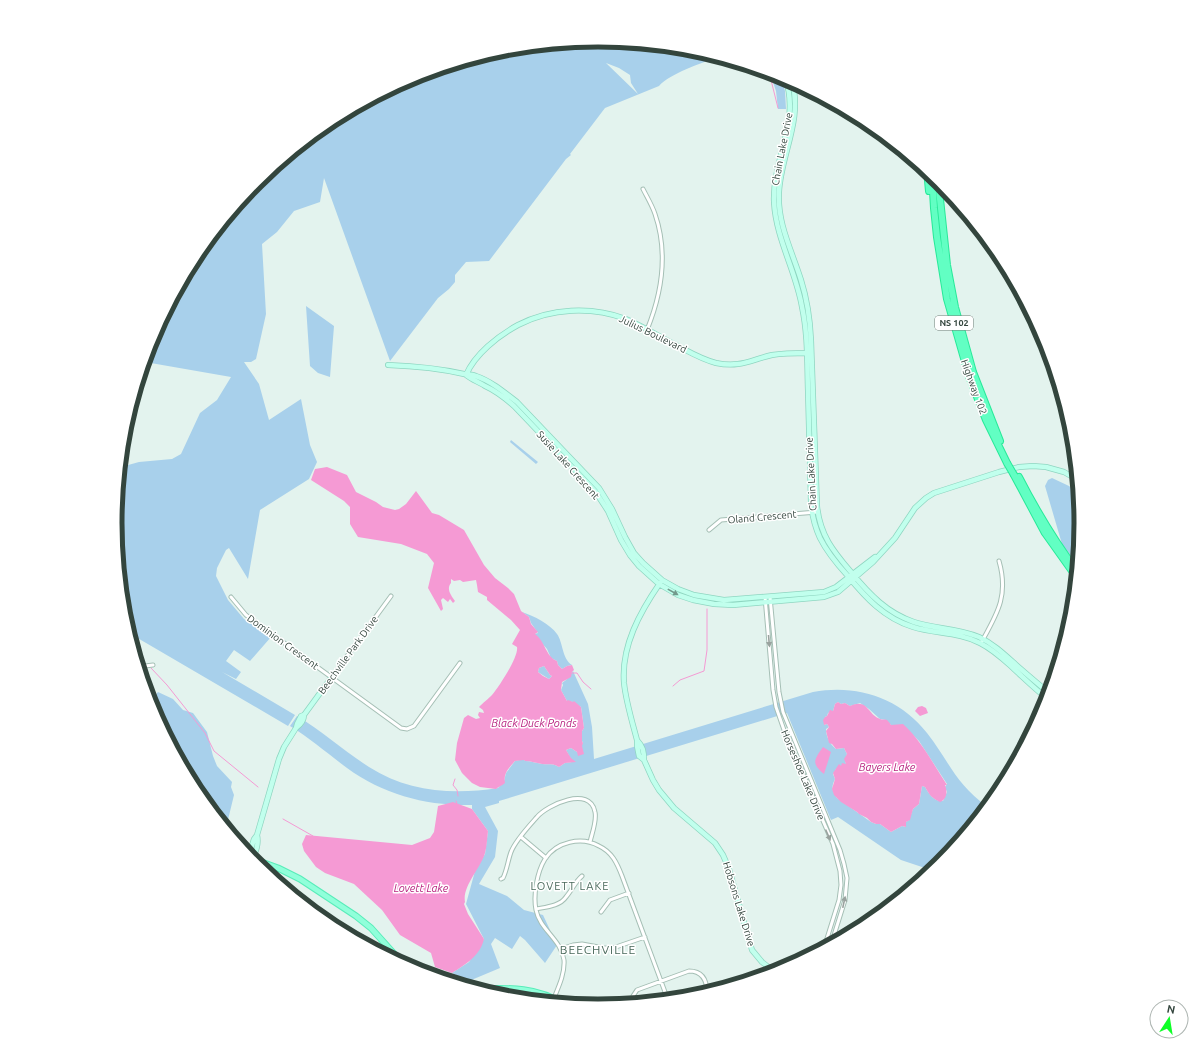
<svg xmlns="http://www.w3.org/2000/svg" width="1197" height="1047" font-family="Ubuntu,sans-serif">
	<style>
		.green { fill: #a8d0eb; fill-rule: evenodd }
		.water { fill: #f59ad4; fill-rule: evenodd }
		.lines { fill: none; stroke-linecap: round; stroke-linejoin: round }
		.stream { stroke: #f59ad4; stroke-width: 1 }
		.street-casing { stroke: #a5bfb5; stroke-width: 5 }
		.secondary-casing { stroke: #8fd6c1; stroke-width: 6 }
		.primary-casing { stroke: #58ecb9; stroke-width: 7 }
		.highway-casing { stroke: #28e999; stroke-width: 8 }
		.street { stroke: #fff; stroke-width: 3 }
		.secondary { stroke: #c1ffed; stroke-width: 4.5 }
		.primary { stroke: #90ffda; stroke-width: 5 }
		.highway { stroke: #62ffc3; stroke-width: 6 }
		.highway-bridge-casing { stroke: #28e999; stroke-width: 8; stroke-linecap: butt }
		.highway-bridge { stroke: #62ffc3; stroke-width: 6 }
		.oneway { fill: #73998c }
		.oneway2 { fill: #99a29e }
		.labels { text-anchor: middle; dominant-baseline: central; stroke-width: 3; stroke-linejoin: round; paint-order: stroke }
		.shield { fill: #fff; stroke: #707d77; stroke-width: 1 }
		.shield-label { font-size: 9px; font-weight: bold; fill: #33453d }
		.street-label { font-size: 10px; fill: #33453d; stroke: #fff }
		.water-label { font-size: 11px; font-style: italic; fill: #b82581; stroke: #fff }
		.neighbourhood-label { font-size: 11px; letter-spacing: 1px; fill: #49695b; stroke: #fff }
		.quarter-label { font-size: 12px; letter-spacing: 1px; fill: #49695b; stroke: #fff }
		.rim { fill: none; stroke: #33453d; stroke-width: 5 }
	</style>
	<rect width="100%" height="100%" fill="#e3f3ee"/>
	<path class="green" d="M599 40 693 49 720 58 717 57C700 64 671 73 659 86L605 108 570 154 571 155 566 159 489 261 466 262 455 275V282L449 289 438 298 390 361 324 178 320 202 294 211 277 232 262 244 266 314 256 359 251 362H244L259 384 269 420 301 399 310 445 317 462 309 479 260 510 248 579 229 548 226 550 217 568 216 576 228 600 244 619 271 637 250 661 234 650 226 661 241 672 236 679 222 672 295 715 288 726 129 633 124 618 115 523 121 467 139 462 172 459 181 454 200 413 217 400 231 377 145 362 152 338 197 255 257 181 330 121 414 77 504 49ZM606 63 619 68 630 75 631 83 638 94Z
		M770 73 781 76 785 91 786 109H778L776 91Z
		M306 306 334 326 330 377 318 373 310 366Z
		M511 440 538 462 536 464 510 442Z
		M1052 478 1069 486 1079 494 1082 524 1078 565 1062 544 1045 486 1048 480Z
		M522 612C534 616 550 624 557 634 563 642 562 659 572 665L567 666 562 669 558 665 557 661 551 658 547 649 534 634 538 633 531 623 529 617Z
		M544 666 550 675 552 676 549 679 538 672 539 668Z
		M573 671 588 704 592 727 594 759 813 692C856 684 899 697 927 733 949 761 956 785 988 807L940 866 934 871 901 860 838 817 831 820 787 713 499 801V803L485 807 498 831 495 857 479 884 507 896 524 910 543 915 557 945 545 963 525 940 520 936 512 949 495 938 491 944 500 968 469 981 452 973 469 962 484 939 466 904 475 871 485 854 488 831 472 809V805C427 806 384 795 347 768 328 754 310 738 290 726L297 716C322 731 344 751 369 767 408 792 453 795 498 788L504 781 506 773 515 761 524 759 525 761C531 761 536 763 542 764 548 765 553 763 559 767L565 763 572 762 571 759 566 750 571 748 577 752 583 743 582 741V731L584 728 581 707 573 702 567 701 561 690 563 685 562 683 566 680ZM838 702 841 704 845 703 850 706 860 703 869 709 880 719 886 720 891 725H903L919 741 947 784 945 787 947 792 943 801C934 802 929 794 925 787L922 786 919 804 913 809 909 820 906 822V827L902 826 891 832 880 824H876L871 822 837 798C832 791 831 787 835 779L833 774 836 769 846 764 845 760 847 754 844 748 836 749C830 744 826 737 826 729L829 727 827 724 824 725 825 717 827 716 828 713 833 711 835 704Z
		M158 692 173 699 183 710 193 713 207 732 213 756 217 766 232 782 231 787 234 795 226 828 196 792 152 708 150 701Z
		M528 994 540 997 554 1003 530 1000 528 997Z"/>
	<path class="water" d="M327 467 347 475 356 492 376 502 383 507 395 510 399 509 406 504 416 491 432 513 439 515 464 530 484 565 495 578 508 588 514 594 521 611 529 617 531 624 538 632 535 634C545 641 546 657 557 661L558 665 562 669 567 666 572 665 574 670 572 672 571 677 562 682 561 690 567 701 568 700 573 702 574 701 581 707 584 728 582 731V741L583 743 582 746 584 754 578 756 577 752 571 748 566 750 571 758 576 762 565 763 559 767C553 763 548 765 542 764 536 763 531 761 525 761L524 760 515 761C509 768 503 773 505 783 502 786 499 786 496 789L480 787 472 783 462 773 455 760 457 743 464 718 468 715 476 719 480 718 478 715 479 712 484 713 483 710 479 707C484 702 487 700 492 695 499 687 519 656 517 647L512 644 520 630 511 620 487 600V597L478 592 477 585 476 580 463 582 460 580 454 581 451 579V583C446 589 451 595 455 601L453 603 450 599 448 602 443 598 441 600 443 609 441 611 428 588 434 563 427 554 401 544 358 537 350 524V507L344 501 311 480 315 469ZM544 666 550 675 552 676 549 679 543 676 538 672 539 668Z
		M133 645 136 648 143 661 138 662Z
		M838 702 841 704 845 703 850 706C868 698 867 714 880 719 882 720 885 719 887 720 888 721 890 723 891 725L903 724C922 741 933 764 947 785H945C947 790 948 799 940 802 932 798 930 796 925 787L922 786 919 804 913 809 910 820 906 822V827L902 826 891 832 880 824H876L871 822 867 818 859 814 857 812 841 802 834 795 832 789 835 779 833 773 839 764 841 766 842 763 846 764 844 759 847 754 844 748 836 749 832 744 829 743 826 731 829 727 827 724 824 725 823 720 825 717 827 716 830 710 833 711 835 704Z
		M922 706 926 708 928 713 920 716 915 711 918 707Z
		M823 747 831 752 824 774C811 763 814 760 823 747Z
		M453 802 472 809 488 831C487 838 487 846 485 853 481 868 462 886 465 902L464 904 468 914 484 939C480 956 466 964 452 973L435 967 431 953 400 935 382 910 354 884 325 873 316 867 304 851 302 844 306 835 412 845 430 838 434 832 438 806Z"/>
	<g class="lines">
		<path class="stream" d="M769 72 778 108
			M151 668 167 685 205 733 214 751 258 787
			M572 673H577L583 682 591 689
			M673 686 680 680 704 671 707 650V609
			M455 779 453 785 457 790 458 796
			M456 801 457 804
			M283 819 313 836"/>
		<defs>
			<path id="street" d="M643 189C647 197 652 205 655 214 668 252 662 293 647 330
				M709 530 721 520 817 512
				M231 597 246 615 401 728 407 729 414 726 460 663
				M765 597 773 690 776 707 784 730 833 844 840 871 841 885 839 900 824 948
				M770 597 779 692 783 712 840 850 844 864 847 878 845 900 831 945
				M981 643C997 614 1009 596 999 561
				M140 668 145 666 153 665
				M331 678 391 596
				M521 837 546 858
				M501 879 503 878C507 870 508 860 511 852 515 841 529 826 537 817 547 805 590 785 595 812 597 821 592 833 590 842
				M536 909C546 907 560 906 566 897 572 890 575 882 582 876
				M601 912 610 900 629 893
				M561 949 573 945 582 944 604 948H613L645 937
				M554 998C559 986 565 973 564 960 561 939 540 930 536 910 533 895 537 872 545 859 556 842 581 836 599 846 612 852 617 863 622 876L668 1000
				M634 1003 633 996 637 990 689 971C703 971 707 981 707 993"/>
			<path id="secondary" d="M785 78C801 120 772 160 774 202 776 239 796 271 802 307 808 335 807 363 808 391 809 429 810 466 811 503 812 515 815 527 820 538 827 552 837 564 847 575 866 598 884 618 913 627 935 634 959 632 980 643 994 650 1003 659 1014 669 1025 679 1036 690 1048 699
				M792 81C803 120 781 154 779 192 777 223 792 251 801 280 807 299 810 319 811 340L817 506C820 535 833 551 851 572 869 594 887 613 914 622 935 629 958 628 979 637 996 645 1008 658 1022 670 1031 678 1041 686 1050 694
				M388 365C414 366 438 368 464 374 468 375 472 374 476 376 491 381 504 392 517 402L599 488 612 509 625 537 634 553 643 563 662 580 678 589 694 595 724 600 824 592 836 587 875 557
				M466 375C472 380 479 382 485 386 496 391 505 398 514 406L595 491 608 511 621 540 630 555 639 566 659 584 678 595 693 600 714 604 733 605 824 597 838 592 873 562 895 538 915 508 926 498 934 493 999 472 1019 467 1033 466 1046 467 1064 472 1078 480
				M466 375C475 354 498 336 518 325 551 308 591 306 626 319 642 326 657 335 672 343 686 350 700 359 716 363 740 368 750 360 772 355 784 353 796 353 808 353
				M660 583C640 612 621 646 624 683 626 702 632 721 637 740V746L639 756 644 760 653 780 659 790 674 808 715 843 723 855 729 869 752 950 762 962 776 973
				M296 728C300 725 304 721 304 715
				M637 740C643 746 644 752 644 760
				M253 856 250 852 254 839 257 835 279 759 284 747 296 728 297 724 301 716 304 715 331 678
				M253 858C256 851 259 844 257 835"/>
			<path id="primary" d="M251 858 278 868 300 879 356 916 371 928 405 966
				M476 989C507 988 537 986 563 1004"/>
			<path id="highway" d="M927 170 929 191
				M932 175 934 208 937 237 947 299 969 376 986 420 1007 463
				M938 180 947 265 955 307 973 372 1000 441
				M1014 475 1045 533 1077 578
				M1019 477C1036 510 1055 542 1077 571"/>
		</defs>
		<use href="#street" class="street-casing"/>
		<use href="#secondary" class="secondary-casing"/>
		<use href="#primary" class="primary-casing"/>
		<use href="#highway" class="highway-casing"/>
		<use href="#street" class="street"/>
		<use href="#secondary" class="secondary"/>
		<use href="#primary" class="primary"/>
		<use href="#highway" class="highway"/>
		<defs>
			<path id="highway-bridge" d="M1007 463 1014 475"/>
		</defs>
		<use href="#highway-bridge" class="highway-bridge-casing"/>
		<use href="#highway-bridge" class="highway-bridge"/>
	</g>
	<defs><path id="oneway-solid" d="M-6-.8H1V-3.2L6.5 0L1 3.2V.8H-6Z"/></defs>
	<use class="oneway" href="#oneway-solid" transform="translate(673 592) rotate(29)"/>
	<g class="oneway2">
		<use href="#oneway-solid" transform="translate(769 641) rotate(85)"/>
		<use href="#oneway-solid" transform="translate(828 835) rotate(66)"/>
		<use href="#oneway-solid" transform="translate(844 902) rotate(-78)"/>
	</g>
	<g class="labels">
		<rect class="shield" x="935" y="316" width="38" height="14" rx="3"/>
		<g class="shield-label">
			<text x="954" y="323">NS 102</text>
		</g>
		<g class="street-label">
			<text transform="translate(782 149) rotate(-79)">Chain Lake Drive</text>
			<text transform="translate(653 334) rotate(26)">Julius Boulevard</text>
			<text transform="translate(974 387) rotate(70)">Highway 102</text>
			<text transform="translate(568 465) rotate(48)">Susie Lake Crescent</text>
			<text transform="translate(811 474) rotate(-93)">Chain Lake Drive</text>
			<text transform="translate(762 517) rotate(-5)">Oland Crescent</text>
			<text transform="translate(283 642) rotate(36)">Dominion Crescent</text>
			<text transform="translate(348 655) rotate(-54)">Beechville Park Drive</text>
			<text transform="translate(803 775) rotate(67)">Horseshoe Lake Drive</text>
			<text transform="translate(739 904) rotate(73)">Hobsons Lake Drive</text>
		</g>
		<g class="water-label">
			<text x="534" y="723">Black Duck Ponds</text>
			<text x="887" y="767">Bayers Lake</text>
			<text x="421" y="888">Lovett Lake</text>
		</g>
		<g class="neighbourhood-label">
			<text x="570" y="886">LOVETT LAKE</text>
		</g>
		<g class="quarter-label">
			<text x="598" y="949">BEECHVILLE</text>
		</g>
	</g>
	<path d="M0 0H1197V1047H0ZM122 523a476 476 0 1 1 952 0a476 476 0 1 1-952 0Z" fill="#fff" fill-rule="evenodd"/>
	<path class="rim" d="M122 523a476 476 0 1 1 952 0a476 476 0 1 1-952 0Z"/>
	<g transform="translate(1169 1019) rotate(12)"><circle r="19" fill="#ffffff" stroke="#adb5b1"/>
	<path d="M0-3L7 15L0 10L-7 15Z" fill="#0eff27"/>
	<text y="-6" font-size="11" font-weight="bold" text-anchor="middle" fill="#33453d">N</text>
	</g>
</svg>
